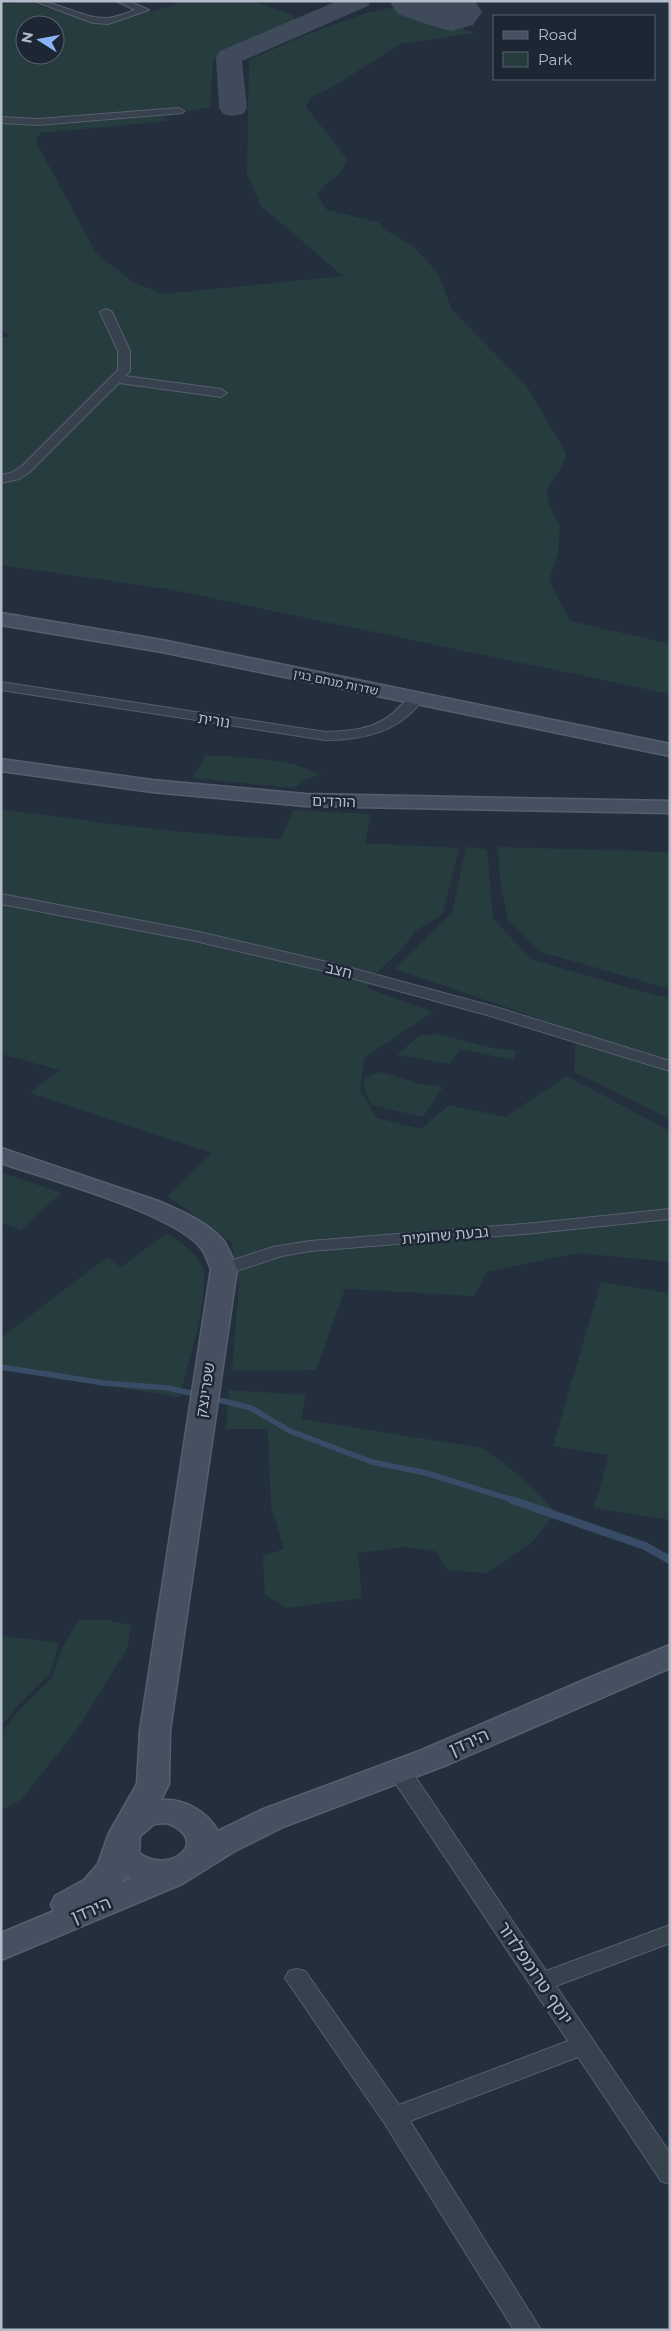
<svg xmlns="http://www.w3.org/2000/svg" width="671" height="2331" font-family="Montserrat,'Noto Sans Hebrew',sans-serif">
	<style>
		.green { fill: #263c3f; fill-rule: evenodd }
		.lines { fill: none; stroke-linecap: round; stroke-linejoin: round }
		.stream-far1 { stroke: #394c67; stroke-width: 5.5 }
		.stream { stroke: #394c67; stroke-width: 8 }
		.taxiway { fill: #3f4a5a; fill-rule: evenodd }
		.runway { fill: #3f4a5a; fill-rule: evenodd }
		.street-casing { stroke: #565f6c; stroke-width: 2 }
		.secondary-casing { stroke: #565f6c; stroke-width: 3 }
		.street { fill: #38414e; fill-rule: evenodd }
		.secondary { fill: #465061; fill-rule: evenodd }
		.labels { text-anchor: middle; dominant-baseline: central; stroke-width: 5; stroke-linejoin: round; paint-order: stroke }
		.far-street-label { font-size: 12px; fill: #b4bcc9; stroke: #1d2633 }
		.street-label { font-size: 15px; fill: #b4bcc9; stroke: #1d2633 }
		.near-street-label { font-size: 18px; fill: #b4bcc9; stroke: #1d2633 }
	</style>
	<rect width="100%" height="100%" fill="#242f3e"/>
	<path class="green" d="M169 1H253L294 16V23L225 51 213 61 210 107 164 117 168 121 40 133 36 142 96 253 133 282 163 294 343 276 261 206 247 174 249 61C272 48 376 4 399 8 423 12 452 25 475 33L400 44 334 86 310 98 306 107 347 159C339 182 327 177 317 195L327 210 378 222 387 231 412 245 438 273 452 310 526 385 566 453 561 468 546 490 550 507 560 526 558 553 549 580 570 621 670 644V694L173 590 1 565V337H10L1 329V4L29 2 101 25 177 4ZM25 25H55V55H25Z
		M206 755C244 758 287 757 321 775L306 779 295 788 192 778Z
		M1 809C94 822 187 835 281 839L293 810 371 814 365 843 459 848 442 915 415 931 403 948 374 975 367 988 433 1012 364 1058 360 1091 377 1118 421 1129 449 1105 505 1117 567 1076 670 1131V1262L578 1253 487 1272 474 1296 345 1289 316 1370 232 1371 239 1283 231 1242 168 1196 212 1153 30 1093 60 1070 1 1054Z
		M466 847 487 849 493 919 533 960 655 995 670 997V1119L574 1072 576 1031 394 969 452 913Z
		M498 847 670 852V989L541 952 508 920 500 882Z
		M439 1034 488 1047 516 1051 514 1060 460 1049 450 1064 397 1055 419 1036Z
		M381 1072 417 1083 443 1087 423 1117 371 1105 365 1091 364 1078Z
		M1 1172 61 1193 21 1230 1 1223Z
		M167 1233C181 1243 196 1251 203 1268 211 1289 186 1371 180 1397L1 1370V1338L107 1257 121 1267Z
		M601 1282 670 1293V1520L594 1508 609 1455 553 1446Z
		M229 1390 306 1395 301 1419 482 1448C511 1467 534 1487 556 1513L532 1542 487 1573 448 1570 435 1551 407 1547 358 1553 362 1598 286 1608 265 1595 263 1556 284 1549 271 1506 268 1429H226Z
		M79 1620H107L131 1626 127 1649 77 1729 21 1800 1 1811V1733L21 1708 52 1678 64 1644Z
		M1 1636 59 1643 49 1675 17 1706 1 1727Z"/>
	<g class="lines">
		<path class="stream-far1" d="M1 1367 104 1383 168 1388 199 1395
			M211 1398 251 1408 290 1431 372 1462 426 1473 516 1501"/>
		<path class="stream" d="M512 1500 645 1546 670 1560"/>
		<path class="taxiway" d="M337 1H371L368 6 242 61 247 108 243 114 233 116 223 114 219 108 216 57 220 51Z"/>
		<path class="runway" d="M389 1H475L482 12 473 25 451 31 429 25 398 14Z"/>
		<defs>
			<path id="street" d="M34 1C59 1 80 18 105 18 115 18 126 13 135 10L116 1H129L149 10 108 24 93 23Z
				M179 108 184 111 182 113 38 125 1 123V117L38 119Z
				M106 309 112 312 130 351V371L125 376 221 389 227 393 221 397 119 383 30 472 19 479 1 483V475L11 473 22 466 118 370V351L100 312Z
				M1 682 325 732C350 731 372 730 392 714 399 708 407 697 416 695L423 699C400 732 363 740 325 740L1 690Z
				M1 894 195 931 344 966 499 1008 670 1061V1071L487 1015 333 973 195 941 1 904Z
				M670 1209V1219L535 1233 310 1251 282 1256 224 1275 218 1273 215 1269 218 1265 273 1247 310 1241 535 1223Z
				M400 1764 408 1766 546 1971 670 1925V1943L556 1986 670 2153V2184L661 2181 578 2057 410 2121 541 2330H514L385 2124 285 1978 289 1971 297 1969 305 1971 399 2105 568 2041 392 1778 389 1772 392 1766Z"/>
			<path id="secondary" d="M1 613 162 640 670 744V756L162 652 1 625Z
				M1 759 152 780 305 794 670 801V813L305 806 152 792 1 771Z
				M1 1148 158 1201C181 1211 206 1221 223 1240 229 1248 233 1260 237 1269L170 1731 169 1784 161 1800C183 1798 207 1811 218 1831L261 1810 422 1750 591 1677 670 1645V1668L444 1766 283 1827 235 1851 182 1884 1 1960V1933L54 1911 51 1905 55 1896 84 1880 98 1864 109 1833 137 1784 140 1731 211 1269C208 1263 206 1254 201 1248 173 1213 47 1179 1 1163ZM167 1823C213 1841 169 1876 139 1853L140 1836 154 1824ZM125 1876 131 1878 121 1883Z"/>
		</defs>
		<use href="#street" class="street-casing"/>
		<use href="#secondary" class="secondary-casing"/>
		<use href="#street" class="street"/>
		<use href="#secondary" class="secondary"/>
	</g>
	<g class="labels">
		<g class="far-street-label">
			<text transform="translate(336 682) rotate(12)">שדרות מנחם בגין</text>
		</g>
		<g class="street-label">
			<text transform="translate(214 720) rotate(9)">נורית</text>
			<text transform="translate(334 801) rotate(2)">הורדים</text>
			<text transform="translate(339 970) rotate(14)">חצב</text>
			<text transform="translate(445 1235) rotate(-5)">גבעת שחומית</text>
			<text transform="translate(205 1390) rotate(-81)">שפרינצק</text>
		</g>
		<g class="near-street-label">
			<text transform="translate(469 1742) rotate(-24)">הירדן</text>
			<text transform="translate(91 1910) rotate(-23)">הירדן</text>
			<text transform="translate(535 1973) rotate(56)">יוסף טרומפלדור</text>
		</g>
	</g>
	<rect width="671" height="2331" fill="none" stroke="#b4bcc9" stroke-width="5"/>
	<rect x="493" y="15" width="162" height="65" fill="#1d2633" stroke="#59626f"/>
	<rect x="503" y="31" width="25" height="8" fill="#465061" stroke="#59626f"/>
	<text x="538" y="40" font-size="15" fill="#b4bcc9">Road</text>
	<rect x="503" y="52" width="25" height="15" fill="#263c3f" stroke="#59626f"/>
	<text x="538" y="65" font-size="15" fill="#b4bcc9">Park</text>
	<g transform="translate(40 40) rotate(281)"><circle r="24" fill="#1d2633" stroke="#59626f"/>
	<path d="M0-4L9 19L0 12L-9 19Z" fill="#8ab4f8"/>
	<text y="-8" font-size="14" font-weight="bold" text-anchor="middle" fill="#b4bcc9">N</text>
	</g>
</svg>
